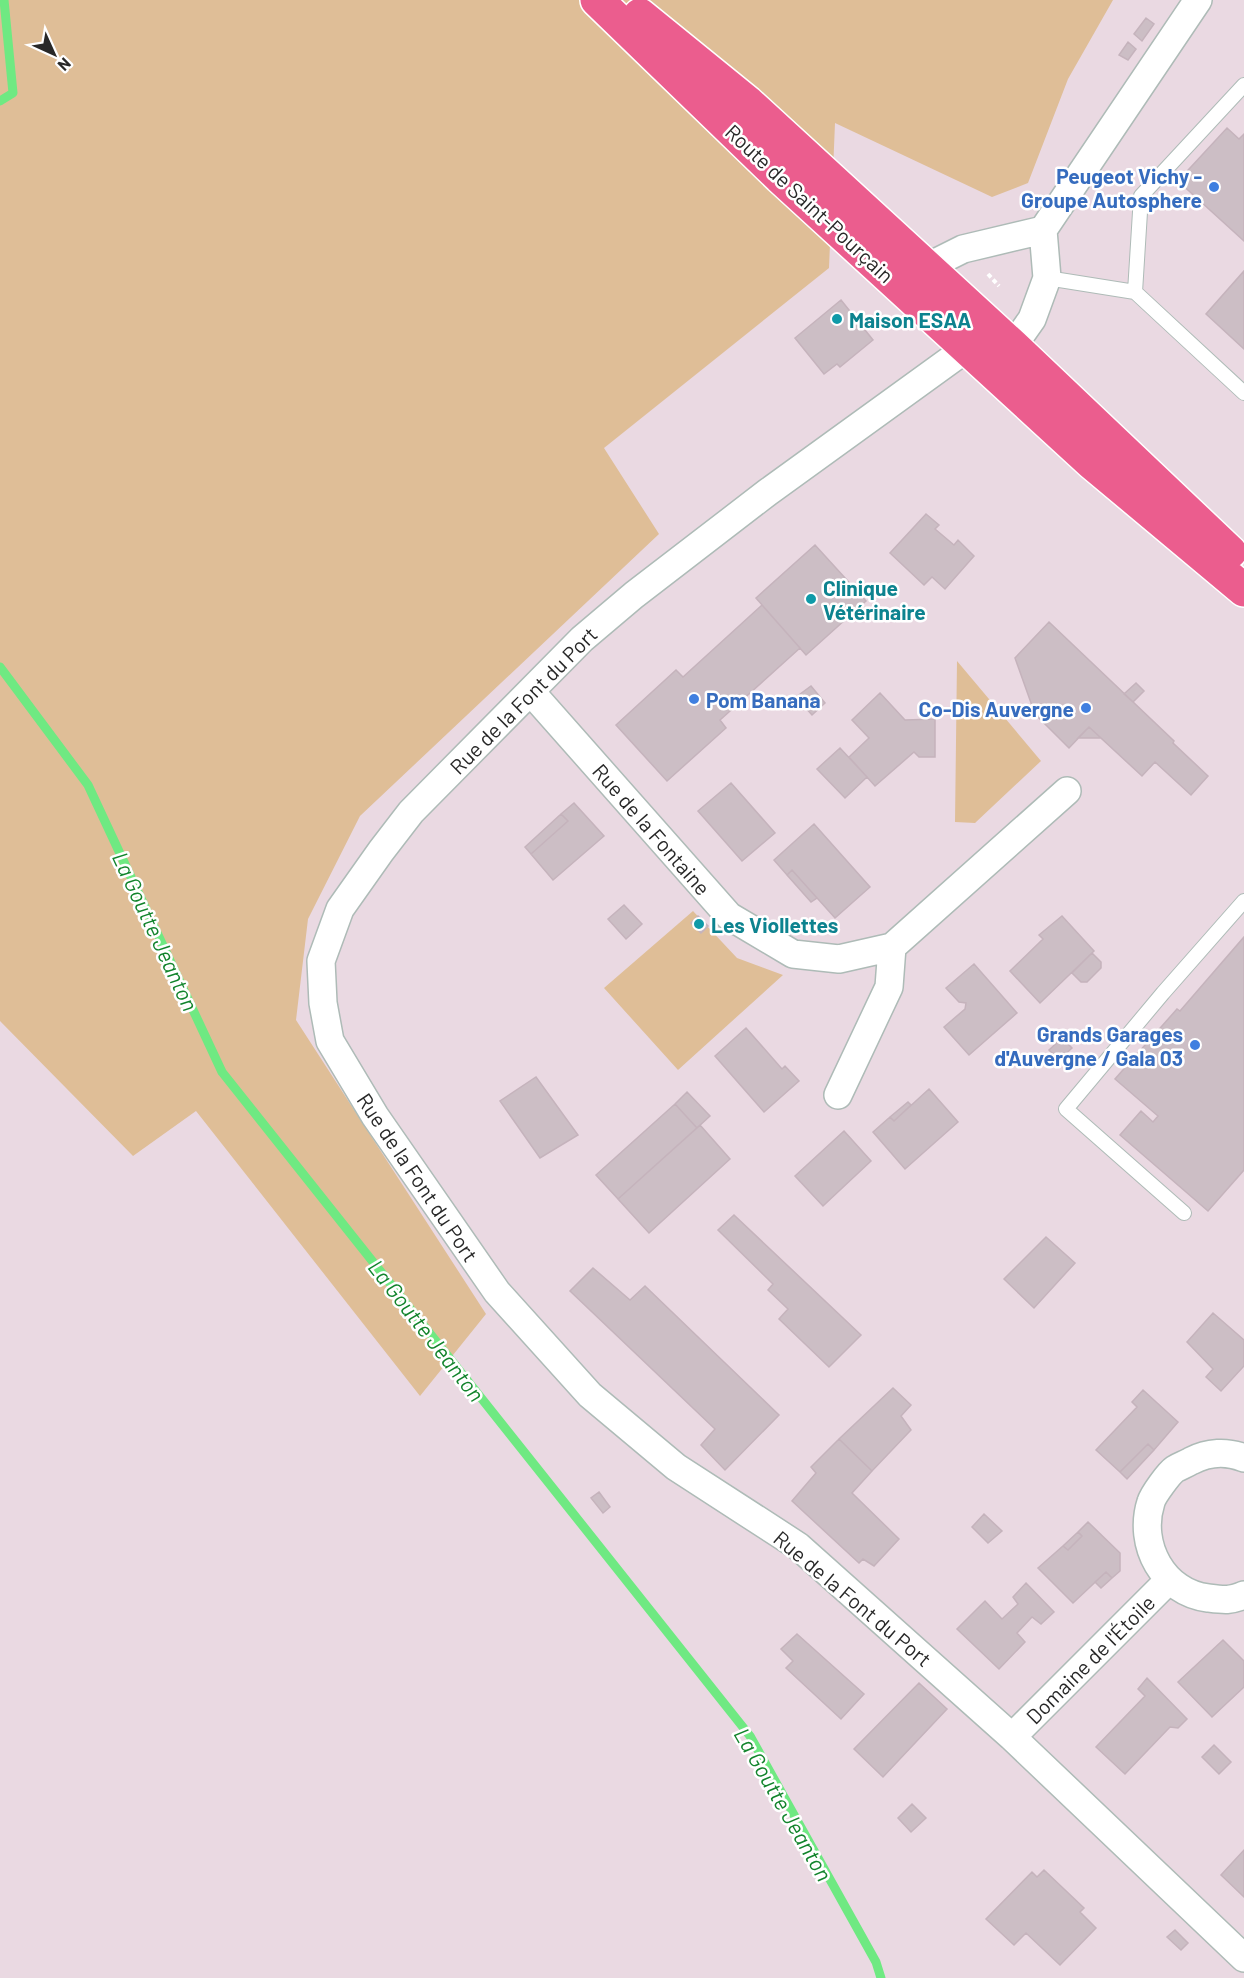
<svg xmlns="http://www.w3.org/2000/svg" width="1244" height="1978" font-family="Barlow,sans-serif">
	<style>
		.green { fill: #dfbe97 }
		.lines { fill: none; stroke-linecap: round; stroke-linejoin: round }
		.stream { stroke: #6fe982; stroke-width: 9 }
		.building { fill: #ccbec5; stroke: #c5b3bc; stroke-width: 1.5 }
		.service-casing { stroke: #aebbb7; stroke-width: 16 }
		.minor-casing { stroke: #aebbb7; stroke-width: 30 }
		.primary-casing { stroke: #fff; stroke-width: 36 }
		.path { stroke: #fff; stroke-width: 4; stroke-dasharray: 4.5 3; stroke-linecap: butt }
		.service { stroke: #fff; stroke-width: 14 }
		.minor { stroke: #fff; stroke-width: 27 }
		.primary { stroke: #eb5d8e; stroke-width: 33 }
		.shop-dot { fill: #3f7fe0; stroke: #fff; stroke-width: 2 }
		.culture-dot { fill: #0f9aa8; stroke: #fff; stroke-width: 2 }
		.labels { text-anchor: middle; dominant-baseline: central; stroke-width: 5; stroke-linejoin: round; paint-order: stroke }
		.shop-label { font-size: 21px; font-weight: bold; fill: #366cbe; stroke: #fff; text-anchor: end }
		.street-label { font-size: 21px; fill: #282828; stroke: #fff }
		.culture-label { font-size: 21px; font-weight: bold; fill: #0d838f; stroke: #fff; text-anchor: start }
		.water-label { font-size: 22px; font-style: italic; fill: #12842c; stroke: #fff }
	</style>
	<rect width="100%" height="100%" fill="#ead9e2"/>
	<path class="green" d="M0 0H1113L1068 79 1028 183 992 197 835 123 829 268 604 448 659 534 360 816 308 919 296 1020 486 1314 420 1396 196 1111 133 1156 0 1021Z
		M957 661 1041 761 975 823 955 822Z
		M693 911 737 958 783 975 678 1070 604 988Z"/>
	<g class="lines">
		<path class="stream" d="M0 101 13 93 4 0
			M0 667 88 785 222 1072 750 1736 876 1962 881 1978"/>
	</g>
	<path class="building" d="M1146 18 1154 24 1142 41 1134 34Z
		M1128 42 1136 49 1128 60 1119 55Z
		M1227 128 1239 139 1244 134V241L1178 181Z
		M1244 271V349L1206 314Z
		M841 300 873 340 840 367 837 364 824 374 795 338Z
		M926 514 939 525 935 529 954 545 958 540 974 556 945 589 932 577 924 585 890 553Z
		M815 545 866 601 806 655 756 598Z
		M762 605 800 648 720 720 726 728 667 781 616 725 676 670 683 677Z
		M1049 622 1174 741 1173 743 1208 776 1191 795 1155 762 1142 776 1089 727 1069 748 1035 714 1015 658Z
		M1136 683 1144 691 1133 702 1124 694Z
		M811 686 825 703 812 715 796 697Z
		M880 693 905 720 935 719V757H919L914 752 875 786 849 757 869 738 852 720Z
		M1089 727 1101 738H1078Z
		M840 748 867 777 845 798 817 769Z
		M731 783 775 833 742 861 698 811Z
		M574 803 604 836 553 880 531 854 568 821 561 814Z
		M561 814 568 821 531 854 525 847Z
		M814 824 870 887 835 918 792 870 787 875 774 860Z
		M792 870 817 898 811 902 787 875Z
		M624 905 642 924 626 939 608 919Z
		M698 916 708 926 701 933 691 923Z
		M1062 916 1094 951 1040 1003 1010 971 1043 939 1039 935Z
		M1244 937V1170L1208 1211 1120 1135 1141 1111 1153 1122 1158 1116 1115 1079 1177 1009 1180 1011Z
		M1092 953 1101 962V968L1087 982H1081L1072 973Z
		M974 964 1017 1013 969 1055 944 1027 965 1009 966 1003 959 1002 946 988Z
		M746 1028 782 1069 785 1066 799 1081 764 1112 715 1056Z
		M1062 1038 1072 1048 1059 1060 1049 1050Z
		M536 1077 578 1135 540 1158 500 1101Z
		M929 1089 958 1122 905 1169 873 1132 890 1117 894 1121Z
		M687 1092 710 1116 697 1128 675 1104Z
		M908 1102 911 1105 894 1121 890 1117Z
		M675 1104 697 1128 618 1199 596 1175Z
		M700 1125 730 1159 649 1233 618 1199Z
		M844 1131 871 1161 823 1206 795 1176Z
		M734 1215 861 1335 829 1367 779 1319 788 1309 768 1290 773 1284 718 1230Z
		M1046 1237 1075 1263 1034 1308 1004 1279Z
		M593 1268 630 1300 645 1286 779 1415 725 1470 701 1445 715 1429 570 1291Z
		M1213 1313 1244 1340V1366L1221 1391 1206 1377 1213 1369 1187 1342Z
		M893 1388 911 1405 901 1416 911 1430 872 1471 839 1439Z
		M1143 1390 1178 1422 1154 1450 1148 1444 1120 1472 1096 1450 1137 1407 1132 1402Z
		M839 1439 872 1471 852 1493 899 1539 874 1566 863 1559 859 1563 792 1501 816 1473 811 1467Z
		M1148 1444 1154 1450 1127 1479 1120 1472Z
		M599 1492 610 1507 603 1513 591 1498Z
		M984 1514 1002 1531 988 1543 972 1527Z
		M1088 1522 1120 1553V1571L1112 1578 1106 1572 1073 1603 1038 1568 1063 1546 1068 1550 1082 1536 1078 1532Z
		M1078 1532 1082 1536 1068 1550 1063 1546Z
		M1106 1572 1112 1578 1101 1588 1095 1582Z
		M1026 1583 1054 1612 1041 1624 1032 1617 1017 1633 1025 1642 999 1669 957 1629 985 1601 1002 1619 1018 1604 1013 1597Z
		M797 1634 864 1694 841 1719 786 1668 793 1661 781 1649Z
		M1223 1640 1244 1661V1687L1212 1717 1178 1682Z
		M1147 1678 1187 1719 1178 1728 1170 1727 1125 1774 1096 1747 1145 1696 1138 1689Z
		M919 1683 947 1709 883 1777 854 1749Z
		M1214 1745 1231 1762 1219 1774 1202 1757Z
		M912 1804 926 1818 911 1832 898 1818Z
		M1244 1850V1897L1221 1875Z
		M1044 1870 1084 1908 1080 1912 1096 1928 1060 1965 1026 1933 1014 1945 986 1919 1032 1872 1037 1877Z
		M1175 1930 1188 1943 1181 1950 1167 1937Z"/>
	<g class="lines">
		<defs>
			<path id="service" d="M1047 278 1135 292 1244 393
				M1135 292 1141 196 1244 85
				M1184 1213 1066 1109 1163 993 1244 901"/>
			<path id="minor" d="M1198 0 1043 230 1047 278 1032 319 1013 346 967 348 768 492 634 595 582 639 411 812 381 851 340 909 321 961 323 1003 330 1041 375 1116 497 1292 590 1395 676 1467 798 1546 1012 1737 1244 1958
				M916 281 935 263 963 249 1043 230
				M531 692 729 916 793 954 839 959 892 947
				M838 1095 889 987 892 947 1067 791
				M1244 1458C1227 1451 1208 1452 1191 1461 1186 1464 1180 1466 1175 1469 1169 1473 1153 1495 1151 1502 1137 1545 1164 1593 1208 1598 1224 1600 1230 1601 1244 1595
				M1012 1737 1169 1580"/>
			<path id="primary" d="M597 0 780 177 1092 463 1244 590
				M640 15 747 102 1013 346 1230 552"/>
		</defs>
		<use href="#service" class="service-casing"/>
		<use href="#minor" class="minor-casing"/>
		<use href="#primary" class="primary-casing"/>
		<path class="path" d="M988 274 999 286"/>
		<use href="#service" class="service"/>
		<use href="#minor" class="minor"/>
		<use href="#primary" class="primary"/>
	</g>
	<g class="shop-dot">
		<circle cx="1214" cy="187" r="6"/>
		<circle cx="694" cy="699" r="6"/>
		<circle cx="1086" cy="708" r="6"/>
		<circle cx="1195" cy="1045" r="6"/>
	</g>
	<g class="culture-dot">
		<circle cx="837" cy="319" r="6"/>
		<circle cx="811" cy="599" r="6"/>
		<circle cx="699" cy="924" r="6"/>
	</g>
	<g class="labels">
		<g class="shop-label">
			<text x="1202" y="175">Peugeot Vichy -<tspan x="1202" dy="24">Groupe Autosphere</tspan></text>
			<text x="706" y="699" text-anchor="start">Pom Banana</text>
			<text x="1074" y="708">Co-Dis Auvergne</text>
			<text x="1183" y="1033">Grands Garages<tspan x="1183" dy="24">d'Auvergne / Gala 03</tspan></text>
		</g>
		<g class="street-label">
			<text transform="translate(810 203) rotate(43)">Route de Saint-Pourçain</text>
			<text transform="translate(523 700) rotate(-45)">Rue de la Font du Port</text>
			<text transform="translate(652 829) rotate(49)">Rue de la Fontaine</text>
			<text transform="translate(418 1177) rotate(56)">Rue de la Font du Port</text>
			<text transform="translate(853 1598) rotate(40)">Rue de la Font du Port</text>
			<text transform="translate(1090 1659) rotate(-45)">Domaine de l'Étoile</text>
		</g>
		<g class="culture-label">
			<text x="849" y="319">Maison ESAA</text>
			<text x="823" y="587">Clinique<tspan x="823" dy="24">Vétérinaire</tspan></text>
			<text x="711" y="924">Les Viollettes</text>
		</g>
		<g class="water-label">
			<text transform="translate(156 931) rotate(65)">La Goutte Jeanton</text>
			<text transform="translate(427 1330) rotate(52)">La Goutte Jeanton</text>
			<text transform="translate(784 1804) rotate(60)">La Goutte Jeanton</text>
		</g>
	</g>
	<g transform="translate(54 54) rotate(135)" stroke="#ffffff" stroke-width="4.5" paint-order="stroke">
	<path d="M0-4.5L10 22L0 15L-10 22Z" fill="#282828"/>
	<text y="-9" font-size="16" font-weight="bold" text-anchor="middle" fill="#282828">N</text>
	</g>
</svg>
